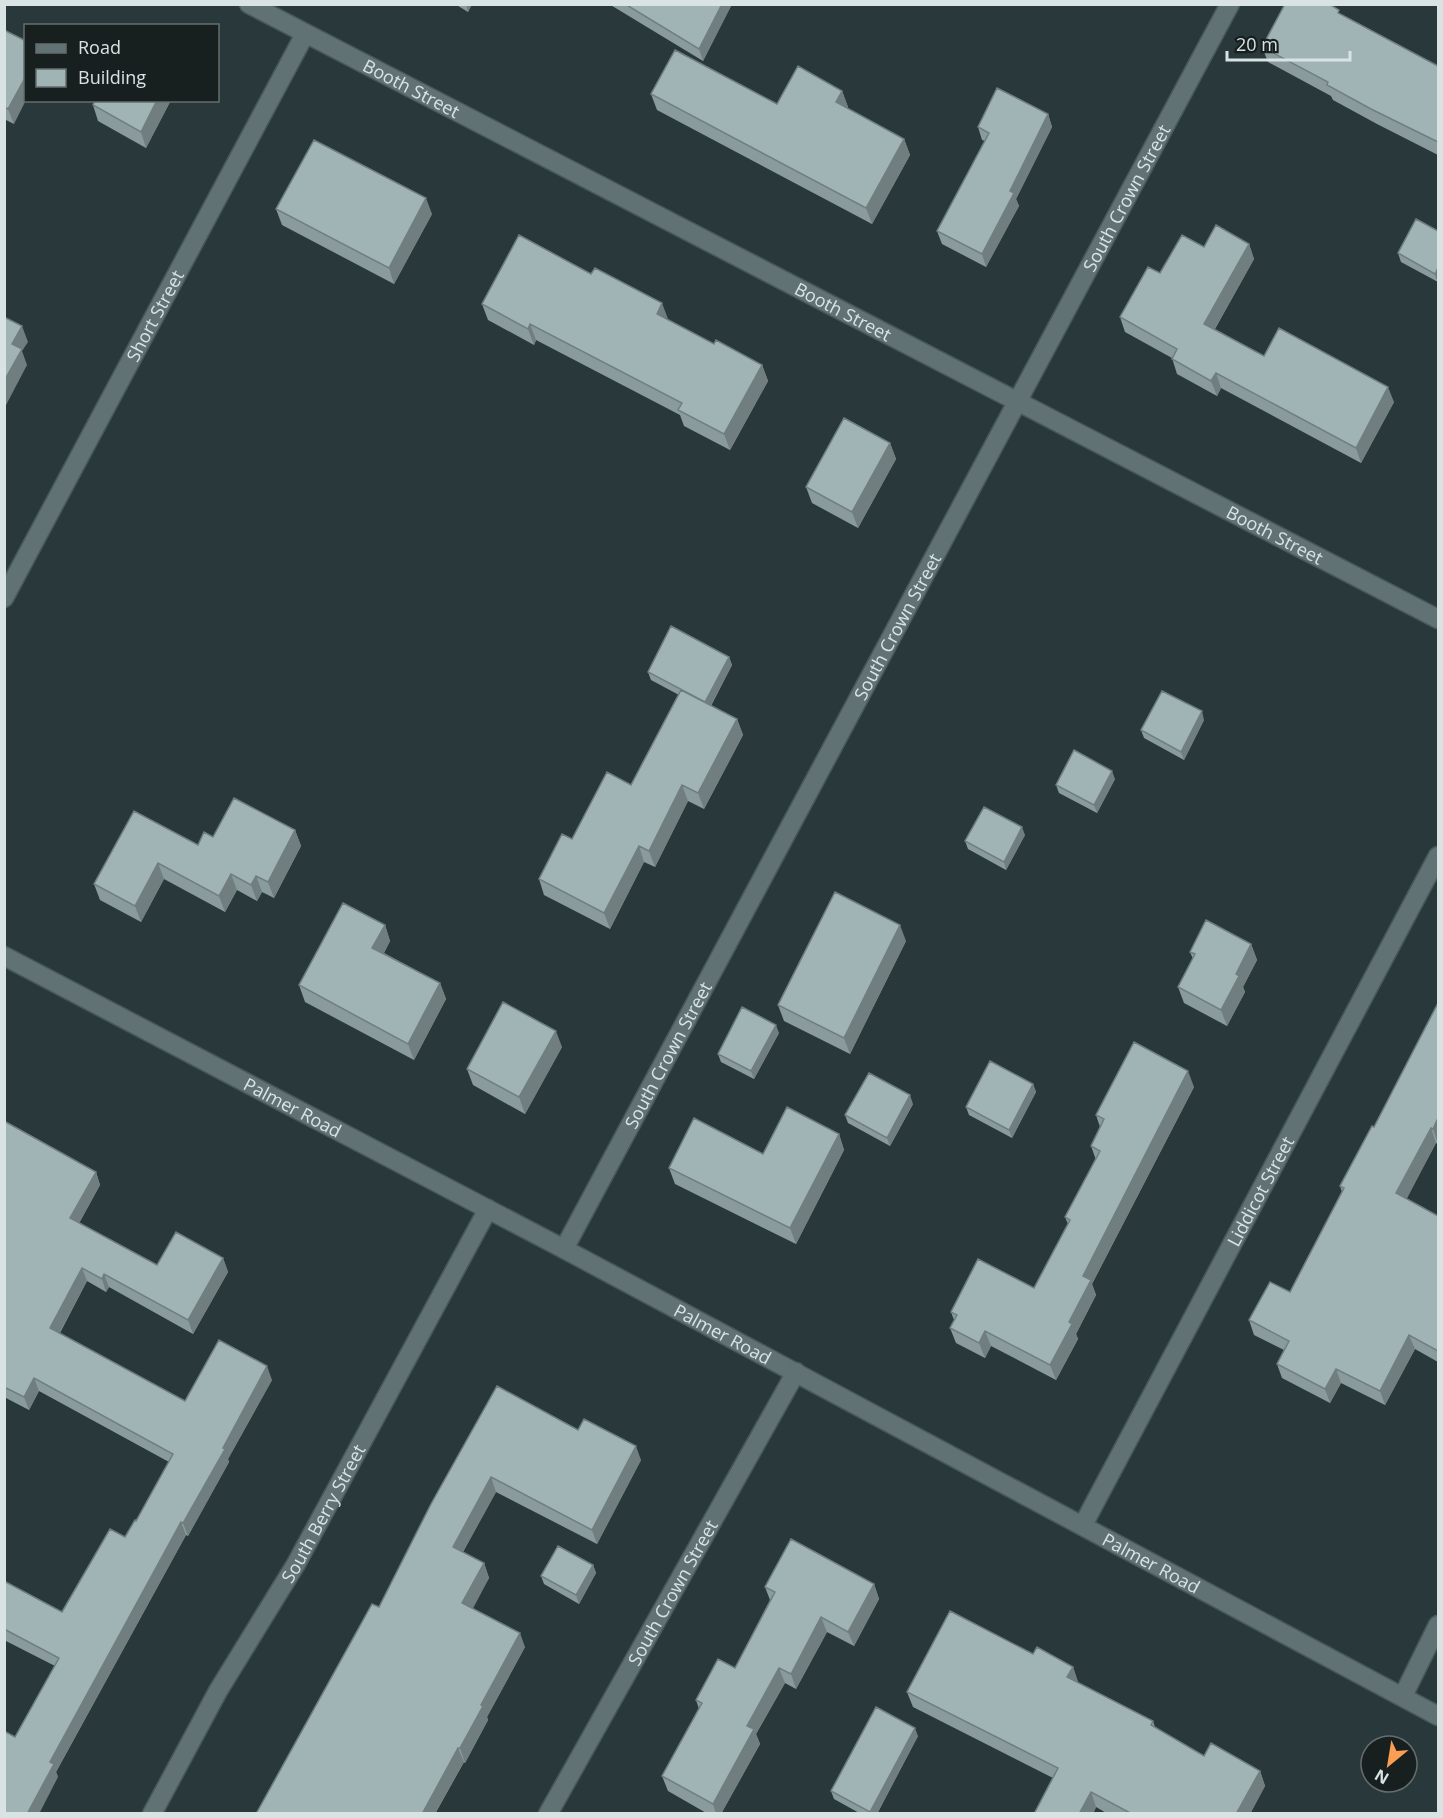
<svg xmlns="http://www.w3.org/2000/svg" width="1443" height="1818" font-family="'Open Sans',sans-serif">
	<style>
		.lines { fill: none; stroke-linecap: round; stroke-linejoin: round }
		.minor-casing { stroke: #485758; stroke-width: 21 }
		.minor { stroke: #607274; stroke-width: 18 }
		.wall { fill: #8a9b9d }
		.shaded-wall { fill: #707e7f }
		.building { fill: #a0b4b6; stroke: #707e7f; stroke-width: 1.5 }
		.labels { text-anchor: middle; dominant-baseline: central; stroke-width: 6; stroke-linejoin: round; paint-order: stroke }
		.street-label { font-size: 18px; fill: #d9e3e4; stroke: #171f1f }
	</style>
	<rect width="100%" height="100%" fill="#29393b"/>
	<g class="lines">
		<defs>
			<g id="minor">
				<path id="s1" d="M249 4 1438 619"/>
				<path id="s2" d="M4 598 305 34"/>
				<path id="s3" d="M4 956 564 1249 1438 1716"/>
				<path id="s4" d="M564 1249 1230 4"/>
				<path id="s5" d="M1083 1525 1438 856"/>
				<path d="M1403 1696 1438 1625"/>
				<path id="s6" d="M152 1814 218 1691 296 1564 488 1209"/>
				<path id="s7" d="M548 1814 796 1372"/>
			</g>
		</defs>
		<use href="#minor" class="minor-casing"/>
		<use href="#minor" class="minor"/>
	</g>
	<path class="wall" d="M455 4H472L468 12Z
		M609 4H732L703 61Z
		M1341 14 1438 66V155L1377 124 1333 100 1331 96 1268 62 1262 47Z
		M4 30 14 124 4 119Z
		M842 91 848 107 847 108 904 139 910 155 872 224 657 110 651 94 777 104Z
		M171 100 146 148 98 121 93 105Z
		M1048 114 1052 127 1016 199 1019 206 986 267 942 244 937 231 985 141 982 140 978 127Z
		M276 209 432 214 394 284 282 225Z
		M1416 219 1438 282 1401 262 1398 253Z
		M1249 244 1254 259 1215 329 1264 356 1394 402 1361 463 1221 388 1217 396 1177 374 1172 358 1125 332 1120 317 1160 273 1204 247Z
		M482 304 668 320 714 344 762 365 768 381 730 450 684 426 680 415 536 340 534 345 488 320Z
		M890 443 896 459 858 528 812 503 806 487Z
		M729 657 732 665 711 706 737 719 743 735 704 809 688 801 655 867 644 862 610 929 544 895 539 879 572 839 631 785 679 695 651 680 648 672Z
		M1204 720 1184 760 1144 738 1141 730Z
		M1115 779 1097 813 1059 793 1056 785Z
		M295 830 301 846 274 898 262 892 257 901 237 890 225 912 164 879 141 922 100 900 94 884 198 845 213 837Z
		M1025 835 1006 870 968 849 965 841Z
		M385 925 390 941 384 953 440 983 446 999 414 1060 305 1002 299 985Z
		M906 941 850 1054 784 1021 778 1005Z
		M1251 944 1257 960 1243 987 1245 992 1227 1026 1184 1003 1178 987 1193 959 1190 952Z
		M1438 1003V1144L1436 1143 1406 1199 1438 1216V1362L1415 1349 1385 1405 1341 1383 1330 1403 1282 1378 1277 1364 1284 1350 1254 1335 1249 1320 1290 1292 1342 1192 1340 1186 1374 1127Z
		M779 1033 754 1079 721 1062 718 1054Z
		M562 1047 525 1114 473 1085 467 1069Z
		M1033 1084 1036 1092 1012 1138 969 1115 966 1107Z
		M1194 1087 1092 1284 1096 1295 1076 1334 1078 1339 1056 1380 991 1346 985 1358 956 1343 950 1328 954 1320 951 1312 1034 1288 1068 1224 1065 1217 1096 1160 1091 1146 1100 1127 1096 1115Z
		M913 1104 890 1146 848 1123 845 1115Z
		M4 1121 96 1172 100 1185 79 1223 157 1265 223 1258 228 1272 193 1334 109 1287 106 1292 87 1281 60 1333 185 1401 272 1380 228 1459 229 1462 188 1536 186 1535 56 1772 58 1777 15 1737 55 1666 4 1640V1581L62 1612 125 1537 136 1521 169 1462 39 1391 29 1410 4 1397Z
		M839 1134 844 1150 796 1244 675 1184 669 1168 763 1154Z
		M578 1430 641 1460 597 1544 496 1492 463 1552 484 1563 489 1578 472 1608 525 1647 487 1717 488 1720 465 1763 464 1762 435 1814H256L379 1607 431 1504Z
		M593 1565 596 1573 579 1604 544 1584 541 1576Z
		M874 1584 879 1599 854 1646 827 1632 796 1689 785 1683 756 1734 760 1744 721 1814H708L668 1791 662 1776 699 1709 696 1700 735 1668 770 1600 765 1587Z
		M1033 1654 1073 1667 1078 1682V1683L1153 1721 1155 1727 1204 1756 1260 1771 1265 1786 1250 1814H1108L1096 1807 1093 1814H1034L1053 1778 913 1707 907 1692Z
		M918 1736 877 1814H861L834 1799 831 1791Z"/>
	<path class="shaded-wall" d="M466 4H472L468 12Z
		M722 4H732L703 61 699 49Z
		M26 76V100L14 124 8 109Z
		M842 91 848 107 842 118 836 102Z
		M157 100H171L146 148 141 132Z
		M1048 114 1052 127 1016 199 1019 206 986 267 982 254 1010 191Z
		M904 139 910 155 872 224 866 208Z
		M426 198 432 214 394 284 389 268Z
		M1249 244 1254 259 1209 339 1204 324Z
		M1438 268V282L1435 274Z
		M662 303 668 319 657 314Z
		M530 324 536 340 534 345 528 329Z
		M22 326 28 342 22 351 27 365 5 407 4 381 12 344Z
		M762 365 768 381 730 450 724 434Z
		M1216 373 1221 388 1217 396 1211 381Z
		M1388 387 1394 402 1361 463 1356 448Z
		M890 443 896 459 858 528 852 512Z
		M729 657 732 665 708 711 705 702Z
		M1202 711 1204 720 1184 760 1181 752Z
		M737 719 743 735 704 809 698 793Z
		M1112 771 1115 779 1097 813 1094 805Z
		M682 785 688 801 655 867 649 851Z
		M1022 827 1025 835 1006 870 1004 862Z
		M295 830 301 846 274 898 268 882Z
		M639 846 644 862 610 929 604 913Z
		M158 863 164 879 141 922 135 906Z
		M231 874 237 890 225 912 219 896Z
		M256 876 262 892 257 901 251 885Z
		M385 925 390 941 378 964 372 948Z
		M900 925 906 941 850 1054 844 1038Z
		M1251 944 1257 960 1243 987 1245 992 1227 1026 1221 1010 1236 974Z
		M440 983 446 999 414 1060 408 1044Z
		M776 1025 779 1033 754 1079 751 1071Z
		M556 1031 562 1047 525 1114 519 1097Z
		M1188 1071 1194 1087 1092 1284 1096 1295 1076 1334 1078 1339 1056 1380 1050 1365 1069 1322 1083 1276Z
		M1033 1084 1036 1092 1012 1138 1009 1130Z
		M910 1095 913 1104 890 1146 887 1138Z
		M1438 1118V1144L1433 1129Z
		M1431 1128 1436 1143 1402 1208 1396 1193Z
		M839 1134 844 1150 796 1244 790 1228Z
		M96 1172 100 1185 75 1231 70 1218Z
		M223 1258 228 1272 193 1334 188 1320Z
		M82 1268 87 1281 55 1341 50 1328Z
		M104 1274 109 1287 106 1292 102 1279Z
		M985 1331 991 1346 985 1358 979 1343Z
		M1409 1335 1415 1349 1385 1405 1380 1391Z
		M267 1366 272 1380 228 1459 229 1462 188 1536 183 1523 223 1448Z
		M1336 1369 1341 1383 1330 1403 1325 1389Z
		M34 1378 39 1391 29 1410 24 1397Z
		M636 1446 641 1460 597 1544 592 1530Z
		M491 1477 496 1492 458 1561 453 1547Z
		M181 1522 186 1535 56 1772 58 1777 39 1814H27L50 1762Z
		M484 1563 489 1578 468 1618 462 1603Z
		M593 1565 596 1573 579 1604 576 1595Z
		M874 1584 879 1599 854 1646 848 1632Z
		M821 1617 827 1632 796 1689 791 1674Z
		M520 1633 525 1647 487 1717 488 1720 465 1763 460 1748 481 1705Z
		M1073 1667 1078 1682 1073 1693 1067 1677Z
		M779 1668 785 1683 756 1734 760 1744 721 1814H716L713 1804 747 1726Z
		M915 1728 918 1736 877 1814H871L870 1812Z
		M458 1748 464 1762 435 1814H422Z
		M1260 1771 1265 1786 1250 1814H1236Z
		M1091 1792 1096 1807 1093 1814H1079Z"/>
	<path class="building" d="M625 4H722L699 49Z
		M1285 4H1329L1339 10 1338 13 1438 66V142L1371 109 1327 85 1328 82 1262 47Z
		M4 30 26 41V76L8 109 4 107Z
		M675 50 777 104 798 66 842 91 836 102 904 139 866 208 651 94Z
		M997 88 1048 114 1010 191 1014 193 982 254 937 231 989 133 978 127Z
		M95 100H157L141 132 93 105Z
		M314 140 426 198 389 268 276 209Z
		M1416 219 1438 231V268L1435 274 1398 253Z
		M1216 225 1249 244 1204 324 1264 356 1279 328 1388 387 1356 448 1216 373 1211 381 1172 359 1177 349 1120 317 1148 267 1160 273 1182 235 1204 247Z
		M519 235 591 274 595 268 662 303 657 314 714 344 716 340 762 365 724 434 678 410 682 403 530 324 528 329 482 304Z
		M4 317 22 326 12 344 22 349 4 381Z
		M844 418 890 443 852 512 806 487Z
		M671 626 729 657 705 702 648 672Z
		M681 690 737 719 698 793 682 785 649 851 639 846 604 913 539 879 562 834 572 839 607 772 631 785Z
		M1162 691 1202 711 1181 752 1141 730Z
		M1074 750 1112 771 1094 805 1056 785Z
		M234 798 295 830 268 882 256 876 251 885 231 874 219 896 158 863 135 906 94 884 134 811 198 845 204 832 213 837Z
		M984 807 1022 827 1004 862 965 841Z
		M835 892 900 925 844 1038 778 1005Z
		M343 903 385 925 372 948 440 983 408 1044 299 985Z
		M1206 920 1251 944 1236 974 1239 976 1221 1010 1178 987 1195 954 1190 952Z
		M503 1002 556 1031 519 1097 467 1069Z
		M1438 1003V1118L1433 1129 1431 1128 1396 1193 1438 1216V1351L1409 1335 1380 1391 1336 1369 1325 1389 1277 1364 1289 1341 1249 1320 1270 1282 1290 1292 1344 1188 1340 1186 1372 1126 1374 1127Z
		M742 1007 776 1025 751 1071 718 1054Z
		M1134 1042 1188 1071 1083 1276 1091 1280 1069 1322 1072 1324 1050 1365 985 1331 979 1343 950 1328 957 1315 951 1312 978 1259 1034 1288 1070 1220 1065 1217 1100 1151 1091 1146 1104 1119 1096 1115Z
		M990 1061 1033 1084 1009 1130 966 1107Z
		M869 1073 910 1095 887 1138 845 1115Z
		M787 1107 839 1134 790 1228 669 1168 694 1118 763 1154Z
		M4 1121 96 1172 70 1218 157 1265 176 1232 223 1258 188 1320 104 1274 102 1279 82 1268 50 1328 185 1401 219 1340 267 1366 223 1448 225 1449 183 1523 181 1522 50 1762 54 1764 27 1814H4V1731L15 1737 59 1658 4 1629V1581L62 1612 110 1529 125 1537 135 1520 136 1521 173 1454 34 1378 24 1397 4 1387Z
		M497 1386 578 1430 584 1419 636 1446 592 1530 491 1477 453 1547 484 1563 462 1603 520 1633 481 1705 483 1706 460 1748H458L422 1814H256L372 1604 379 1607 431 1504Z
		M791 1539 874 1584 848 1632 821 1617 791 1674 779 1668 747 1726 754 1729 713 1804 662 1776 702 1703 696 1700 718 1659 735 1668 775 1592 765 1587Z
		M558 1546 593 1565 576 1595 541 1576Z
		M950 1611 1033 1654 1037 1647 1073 1667 1067 1677 1153 1721 1151 1725 1204 1756 1211 1743 1260 1771 1236 1814H1132L1091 1792 1079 1814H1034L1058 1768 907 1692Z
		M876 1707 915 1728 870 1812 831 1791Z"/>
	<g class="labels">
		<g class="street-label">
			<text stroke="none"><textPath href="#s1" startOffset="183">Booth Street</textPath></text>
			<text stroke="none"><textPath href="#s4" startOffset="1192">South Crown Street</textPath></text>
			<text stroke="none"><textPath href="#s1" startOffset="669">Booth Street</textPath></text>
			<text stroke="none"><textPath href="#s2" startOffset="320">Short Street</textPath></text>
			<text stroke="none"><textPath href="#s1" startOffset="1155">Booth Street</textPath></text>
			<text stroke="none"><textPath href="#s4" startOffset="706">South Crown Street</textPath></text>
			<text stroke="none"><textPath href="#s4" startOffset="220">South Crown Street</textPath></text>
			<text stroke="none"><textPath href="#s3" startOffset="326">Palmer Road</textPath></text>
			<text stroke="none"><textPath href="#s5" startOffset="378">Liddicot Street</textPath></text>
			<text stroke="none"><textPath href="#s3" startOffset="812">Palmer Road</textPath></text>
			<text stroke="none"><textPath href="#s6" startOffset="346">South Berry Street</textPath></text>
			<text stroke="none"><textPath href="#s3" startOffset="1298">Palmer Road</textPath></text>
			<text stroke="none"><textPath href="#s7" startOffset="254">South Crown Street</textPath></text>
		</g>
	</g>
	<rect width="1443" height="1818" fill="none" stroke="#d9e3e4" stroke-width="12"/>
	<rect x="24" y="24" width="195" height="78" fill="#171f1f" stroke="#656d6e" stroke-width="1.5"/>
	<rect x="36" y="44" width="30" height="9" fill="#607274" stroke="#656d6e" stroke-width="1.5"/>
	<text x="78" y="54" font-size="18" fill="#d9e3e4">Road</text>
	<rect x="36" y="69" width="30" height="18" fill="#a0b4b6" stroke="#656d6e" stroke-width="1.5"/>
	<text x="78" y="84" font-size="18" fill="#d9e3e4">Building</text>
	<g transform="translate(1389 1764) rotate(210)"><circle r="28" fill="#171f1f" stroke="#656d6e" stroke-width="1.5"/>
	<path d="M0-4.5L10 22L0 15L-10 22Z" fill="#fc9d53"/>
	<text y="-9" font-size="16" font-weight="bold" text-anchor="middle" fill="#d9e3e4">N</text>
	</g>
	<path d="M1227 51v9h123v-9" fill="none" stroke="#d9e3e4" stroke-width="3"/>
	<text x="1236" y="51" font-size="18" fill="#d9e3e4" stroke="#171f1f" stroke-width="4.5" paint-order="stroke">20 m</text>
</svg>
